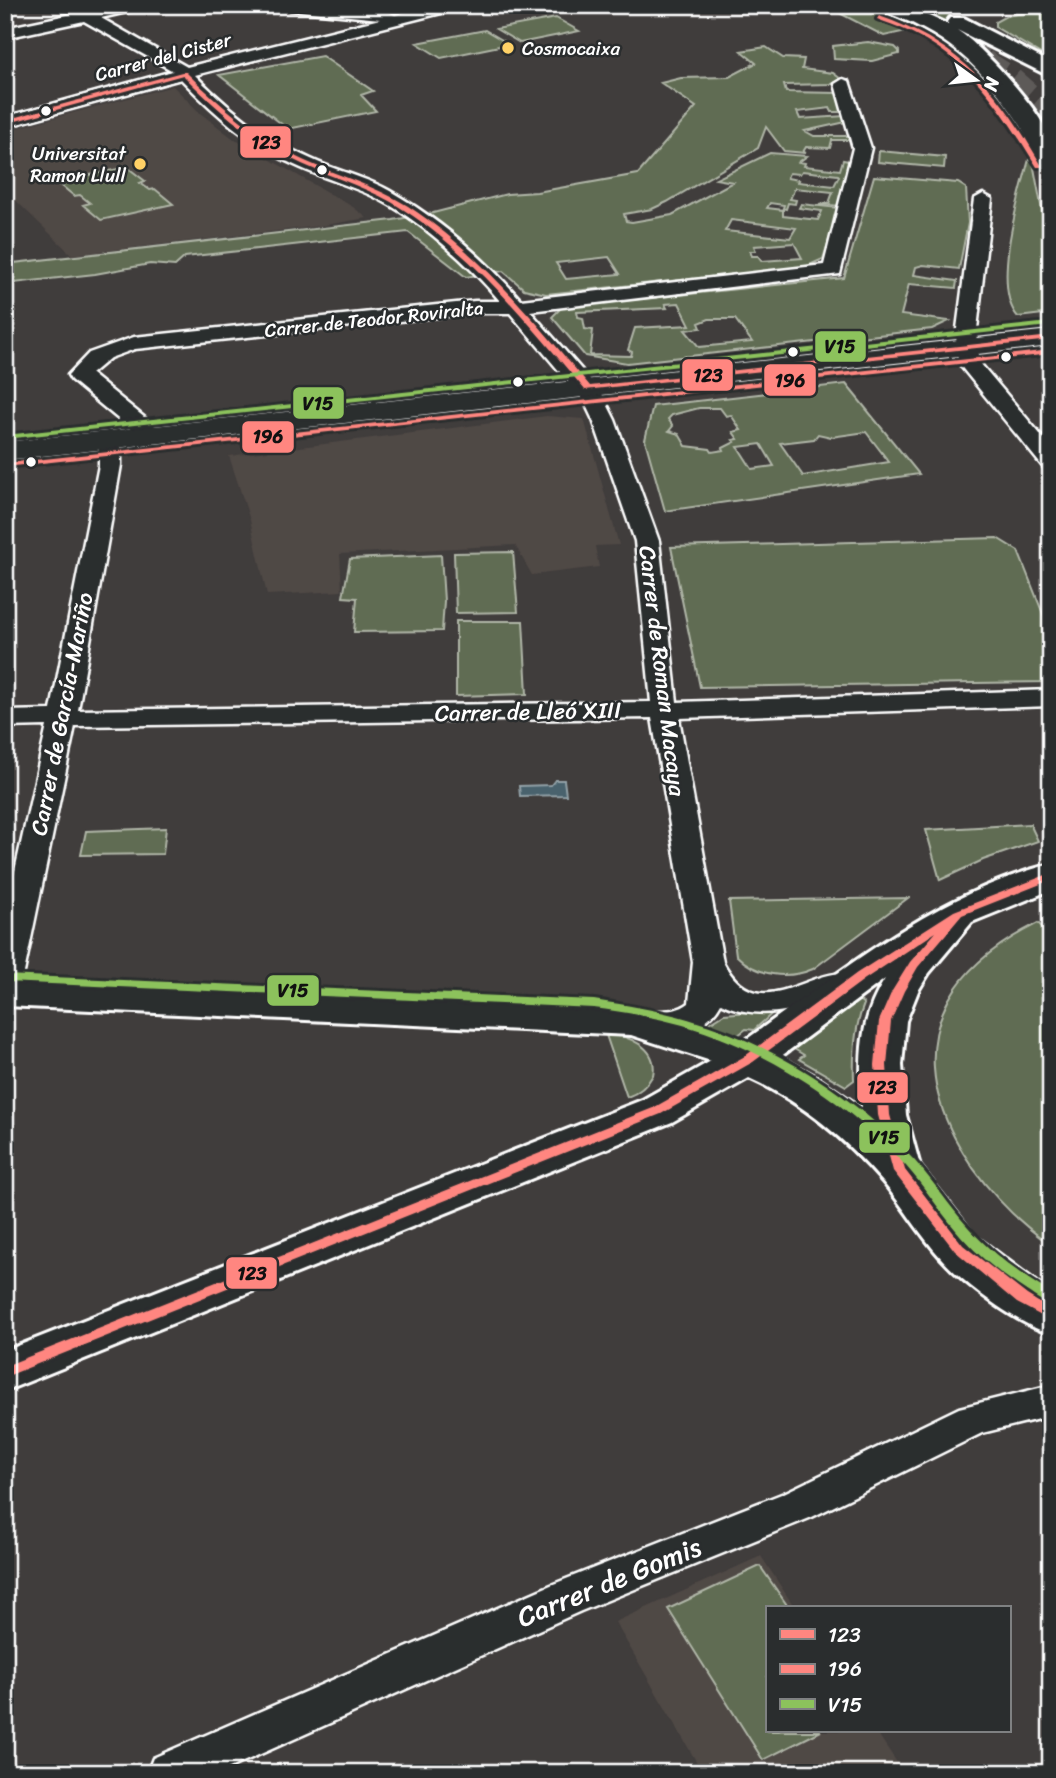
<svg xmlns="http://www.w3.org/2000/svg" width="1056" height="1778" font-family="Sriracha,sans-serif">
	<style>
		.built { fill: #4f4845 }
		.green { fill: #606c52; stroke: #b0b6a8; stroke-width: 2; fill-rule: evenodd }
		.water { fill: #49626d; stroke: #92a1a7; stroke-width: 2 }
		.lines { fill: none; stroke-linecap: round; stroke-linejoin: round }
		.highway-tunnel { stroke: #5d5a59; stroke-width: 22; stroke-dasharray: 22 11; stroke-linecap: butt }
		.street-casing { stroke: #fff; stroke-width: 5 }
		.secondary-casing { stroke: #fff; stroke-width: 6 }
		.street { fill: #2a2d2e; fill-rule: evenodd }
		.secondary { fill: #2a2d2e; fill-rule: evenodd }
		.bus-1-casing { stroke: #2a2d2e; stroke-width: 6 }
		.bus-2-casing { stroke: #2a2d2e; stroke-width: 6 }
		.bus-3-casing { stroke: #2a2d2e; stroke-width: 6 }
		.bus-1 { fill: #ff8680; fill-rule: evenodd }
		.bus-2 { fill: #ff8680; fill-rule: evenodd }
		.bus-3 { fill: #8cc25c; fill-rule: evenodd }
		.poi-dot { fill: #ffd166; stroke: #2a2d2e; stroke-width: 2.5 }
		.bus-dot { fill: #fff; stroke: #2a2d2e; stroke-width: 2.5 }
		.labels { text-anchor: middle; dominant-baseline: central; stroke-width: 5; stroke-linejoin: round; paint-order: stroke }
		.far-poi-label { font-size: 19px; fill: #fff; stroke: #2a2d2e; text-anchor: start }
		.far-street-label { font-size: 19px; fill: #fff; stroke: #2a2d2e }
		.street-label { font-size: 23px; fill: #fff; stroke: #2a2d2e }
		.near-street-label { font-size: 28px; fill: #fff; stroke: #2a2d2e }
		.line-badge { stroke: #2a2d2e; stroke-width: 2.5 }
		.pale-badge-label { font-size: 19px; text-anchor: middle; font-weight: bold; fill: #111 }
	</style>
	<rect width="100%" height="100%" fill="#403d3c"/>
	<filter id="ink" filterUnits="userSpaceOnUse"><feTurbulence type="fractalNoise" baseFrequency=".0143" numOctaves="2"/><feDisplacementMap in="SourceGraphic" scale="14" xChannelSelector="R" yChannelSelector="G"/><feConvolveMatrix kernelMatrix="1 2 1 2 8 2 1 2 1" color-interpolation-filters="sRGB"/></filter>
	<g filter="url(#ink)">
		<path class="built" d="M173 86 200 113 234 139 353 207 367 218 320 226 72 255 5 190V131Z
			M547 416 584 419 619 545 595 546 599 567 532 575 515 545 340 554 342 591 267 595 250 520 229 456Z
			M761 1556 795 1608H789L760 1567 668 1610 763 1759 821 1731H876L904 1773H703L615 1622Z"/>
		<path class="green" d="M824 5H934L960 19 884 36Z
			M1045 9 1051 12V60L995 27V22L1006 16Z
			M556 18 579 31 520 43 496 29Z
			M485 30 509 44 441 58 417 43Z
			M868 42 895 47 899 51V54L872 61 834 59 833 46Z
			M766 47 783 58 804 59 802 69 833 73 841 79 832 84 784 85 786 92 838 93 843 112H832L830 108 797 112 800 119 845 116 846 122 805 131 814 136H850L851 140H832L830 148 806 147 803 152 806 153 784 151 766 127 758 148 667 202 652 209 624 214 626 221 632 222 672 215 733 182 716 179 770 153 807 156 799 162 805 163 804 166 840 170 843 160 854 162 840 206 819 204 829 203 833 192 795 188 790 199 796 200 795 204 788 203 786 209 783 208 784 205 770 203 767 208 783 210V216L818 220 822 211 799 208 801 204 839 208 823 259 805 267 546 294 524 289 503 271 466 277 408 232 185 257 175 266 150 264 95 274 5 284V264L393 220 433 213 507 194 537 192 638 174 696 107 661 83 681 78 729 77 756 63 741 51ZM802 171 838 175 839 176 834 186 798 182 799 180 787 178 789 173 800 174ZM731 220 796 228 790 238 725 231ZM794 243 802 258 762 261 758 256H752L750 251H756L754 246ZM609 257 620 274 566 279 556 263Z
			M322 56 373 91 361 95 376 111 288 129 219 75Z
			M879 151 945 157 944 168 878 162Z
			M1031 152 1051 258V313L1018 317C990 286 1021 190 1031 152Z
			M127 167 145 181 140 183 150 190 155 189 173 204 101 220 83 205 90 203 80 195 74 196 57 182Z
			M874 176 958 183 966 188 968 223 959 269 923 265 916 267 914 275 957 281 956 288 909 284 901 315 949 321 932 329 627 363 585 356 552 317 562 307 844 278ZM679 303 690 325 635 328 628 350 632 352 631 356 590 355 593 330 585 329 583 318 578 317 577 312 667 308 665 304ZM709 319H735L752 342 699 347 685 330 701 328 699 323Z
			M846 384 919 474 665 511 645 440 653 406ZM699 408H720L726 416 731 415 741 430 733 432 738 439 733 440 735 442 723 448 724 450 712 452 710 449 686 446 679 434 669 431 673 426 668 419 672 415ZM866 432 889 462 803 476 780 443 814 439 818 434 831 437ZM761 444 774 466 752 469 738 447Z
			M997 538 1018 551 1051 634V682L700 687 671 547Z
			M513 552 518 612 456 613 454 553Z
			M441 555 444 601 442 631 354 632 357 598 343 597 350 559Z
			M456 621H523L527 694 456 696Z
			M1030 824 1038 841 983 860 940 880 926 830Z
			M166 828 163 854 81 855 86 831Z
			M908 898 813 969C787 980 756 976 736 955L729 901Z
			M1038 923 1051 936V1245C978 1195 900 1089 949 999 968 964 1004 940 1038 923Z
			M859 1000 864 1004C854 1028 853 1054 854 1080L846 1086 799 1059 804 1055 794 1049Z
			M776 1010 754 1030 746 1029 738 1035 708 1024 724 1014Z
			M605 1032C627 1036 659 1046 653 1075 647 1086 639 1093 627 1097Z
			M760 1566 789 1608H767V1731H821L763 1760 668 1609Z"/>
		<path class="water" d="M555 780H564L566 795 520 796 519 786 551 785Z"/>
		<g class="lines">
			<path class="highway-tunnel" d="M918 5 993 43
				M957 43 1009 76 1051 113"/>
			<defs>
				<path id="street" d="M60 5H79L89 11 116 5H146L144 8 101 18 187 67 380 19 290 10 283 5 375 7 395 15 436 5H463L461 8 195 75C229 110 266 139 311 159 336 171 366 177 390 191 439 219 484 258 521 300L824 265 853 148 835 84 843 79 849 81 871 148 840 274 530 311 601 392 615 420 659 541 677 702 1051 690V706L679 718 723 962C760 1031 811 962 856 975L861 982 856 989C814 1005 764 1025 721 1003 704 1036 657 1038 624 1029L619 1021 624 1013C645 1007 672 1017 689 1003L693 962 652 718 75 726 21 987 16 994 5 997V916L47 726 5 727V711L51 710 99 465V440L102 435H118L121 440V465L78 710 651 702 635 541 593 420 583 399 510 313H475L135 349 110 358 91 374 161 431 164 436 161 441H145L71 380 68 375 89 353 134 337 475 301H500C468 263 418 218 373 196 349 185 323 178 299 167 252 147 216 115 181 79L5 127V117L173 71 84 21 5 38V28L72 14Z
					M983 194 992 199 977 329 976 347 980 363 1051 447V469L1043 467 959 364 956 347 957 329 974 199Z
					M1051 1385V1416L982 1433 812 1517 581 1611 218 1773H147L153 1758 551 1585 784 1493 959 1408Z"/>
				<path id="secondary" d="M873 5H904L949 25 947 22 950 18H964L1051 63V77L957 30C982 46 1041 111 1050 138 1053 146 1051 158 1051 166L1043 164C1035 152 1028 139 1021 126 982 66 945 31 876 9Z
					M1051 330V346L5 460V442Z
					M1051 864V890L972 922 929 973 918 991 906 1021 902 1065 906 1115 920 1166 975 1236 1051 1293V1334C1018 1324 965 1285 942 1259 920 1235 904 1207 883 1182 845 1138 802 1102 749 1078L672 1122 5 1391V1351L642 1100 711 1061 631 1035 5 1006V978L631 1007 743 1042C839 973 934 894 1051 864ZM885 979C858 1022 860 1059 862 1108L815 1076 780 1057Z"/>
			</defs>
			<use href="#street" class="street-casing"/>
			<use href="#secondary" class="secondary-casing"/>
			<use href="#street" class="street"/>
			<use href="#secondary" class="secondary"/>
			<defs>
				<path id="bus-1" d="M182 72H186C222 107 259 139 305 161 339 176 376 186 408 206 480 253 535 321 590 386L1051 336V340L585 390C530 325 476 257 404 210 373 189 336 179 302 164 256 143 218 111 183 75L5 124V120Z
					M1051 873V880L962 915 918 967 904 991 891 1021 887 1065 890 1115 905 1170 963 1245 1027 1295 1051 1310V1321L1017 1303 955 1251 893 1171 878 1115 875 1065 879 1021 892 991 910 962 936 932 865 979 753 1062 661 1114 5 1377V1366L653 1108 745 1056 857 973 954 911Z"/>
				<path id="bus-2" d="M879 16C962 44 1000 93 1042 166L1041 167H1037C1008 120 980 74 932 44 915 33 896 26 877 19Z
					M1051 350V354L5 467V463H7Z"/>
				<path id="bus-3" d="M1049 322H1051V326H1049L5 439V435Z
					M5 975 594 1000C626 1005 657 1010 688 1019 775 1045 853 1094 915 1161 934 1182 949 1206 968 1227 992 1254 1021 1275 1051 1293V1305C1039 1301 1029 1292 1019 1286 995 1270 973 1251 955 1229 938 1209 924 1186 906 1166 845 1100 769 1051 683 1025 654 1017 624 1012 594 1008L6 982Z"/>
			</defs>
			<use href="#bus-1" class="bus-1-casing"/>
			<use href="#bus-2" class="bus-2-casing"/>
			<use href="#bus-3" class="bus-3-casing"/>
			<use href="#bus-1" class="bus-1"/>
			<use href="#bus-2" class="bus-2"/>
			<use href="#bus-3" class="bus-3"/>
		</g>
	</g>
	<g class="poi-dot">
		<circle cx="508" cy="48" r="7"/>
		<circle cx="140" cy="164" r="7"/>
	</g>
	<g class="bus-dot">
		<circle cx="46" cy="111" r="6"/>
		<circle cx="322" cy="170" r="6"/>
		<circle cx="793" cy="352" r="6"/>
		<circle cx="1006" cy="357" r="6"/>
		<circle cx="518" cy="382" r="6"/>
		<circle cx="31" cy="462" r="6"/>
	</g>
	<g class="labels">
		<g class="far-poi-label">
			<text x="522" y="48">Cosmocaixa</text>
			<text x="126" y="153" text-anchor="end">Universitat<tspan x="126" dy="22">Ramon Llull</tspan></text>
		</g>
		<g class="far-street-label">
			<text transform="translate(163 57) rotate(-15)">Carrer del Cister</text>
			<text transform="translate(374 319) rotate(-6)">Carrer de Teodor Roviralta</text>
		</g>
		<g class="street-label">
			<text transform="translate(662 671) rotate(83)">Carrer de Roman Macaya</text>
			<text transform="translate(528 712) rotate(-1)">Carrer de Lleó XIII</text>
			<text transform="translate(62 714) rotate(-79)">Carrer de García-Mariño</text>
		</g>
		<g class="near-street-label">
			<text transform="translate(609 1582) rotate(-22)">Carrer de Gomis</text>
		</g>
	</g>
	<g class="line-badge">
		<rect x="239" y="125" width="53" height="34" rx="7" fill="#ff8680"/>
		<rect x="814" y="330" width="53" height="33" rx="7" fill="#8cc25c"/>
		<rect x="681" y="358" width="53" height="34" rx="7" fill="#ff8680"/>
		<rect x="763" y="363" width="54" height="34" rx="7" fill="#ff8680"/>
		<rect x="292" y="386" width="53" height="34" rx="7" fill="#8cc25c"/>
		<rect x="241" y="420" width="54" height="34" rx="7" fill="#ff8680"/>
		<rect x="266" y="974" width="54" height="33" rx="7" fill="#8cc25c"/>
		<rect x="856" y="1071" width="53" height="33" rx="7" fill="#ff8680"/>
		<rect x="858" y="1121" width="53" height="33" rx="7" fill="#8cc25c"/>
		<rect x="225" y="1256" width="53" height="34" rx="7" fill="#ff8680"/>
	</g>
	<g class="pale-badge-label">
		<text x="266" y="149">123</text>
		<text x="840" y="353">V15</text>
		<text x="708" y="382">123</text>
		<text x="790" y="387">196</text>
		<text x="318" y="410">V15</text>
		<text x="268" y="443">196</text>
		<text x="293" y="997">V15</text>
		<text x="882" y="1094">123</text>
		<text x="884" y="1144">V15</text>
		<text x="252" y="1280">123</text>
	</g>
	<rect width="1056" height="1778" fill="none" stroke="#2a2d2e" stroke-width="28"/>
	<rect x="14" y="14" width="1028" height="1750" fill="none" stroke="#fff" stroke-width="2.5" filter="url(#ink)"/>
	<rect x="766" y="1606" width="245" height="126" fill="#2a2d2e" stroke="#7f8182" stroke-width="2"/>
	<rect x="780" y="1629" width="35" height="10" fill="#ff8680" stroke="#7f8182" stroke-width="2"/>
	<text x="828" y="1642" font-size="21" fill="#ffffff">123</text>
	<rect x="780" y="1664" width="35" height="10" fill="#ff8680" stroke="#7f8182" stroke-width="2"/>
	<text x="828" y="1676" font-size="21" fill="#ffffff">196</text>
	<rect x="780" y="1699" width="35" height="10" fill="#8cc25c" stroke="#7f8182" stroke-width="2"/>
	<text x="828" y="1712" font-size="21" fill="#ffffff">V15</text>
	<g transform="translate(976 80) rotate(105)" stroke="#2a2d2e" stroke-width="5" paint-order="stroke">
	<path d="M0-5L12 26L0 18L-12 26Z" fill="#ffffff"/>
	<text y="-10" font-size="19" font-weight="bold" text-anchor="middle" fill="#ffffff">N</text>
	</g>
</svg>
